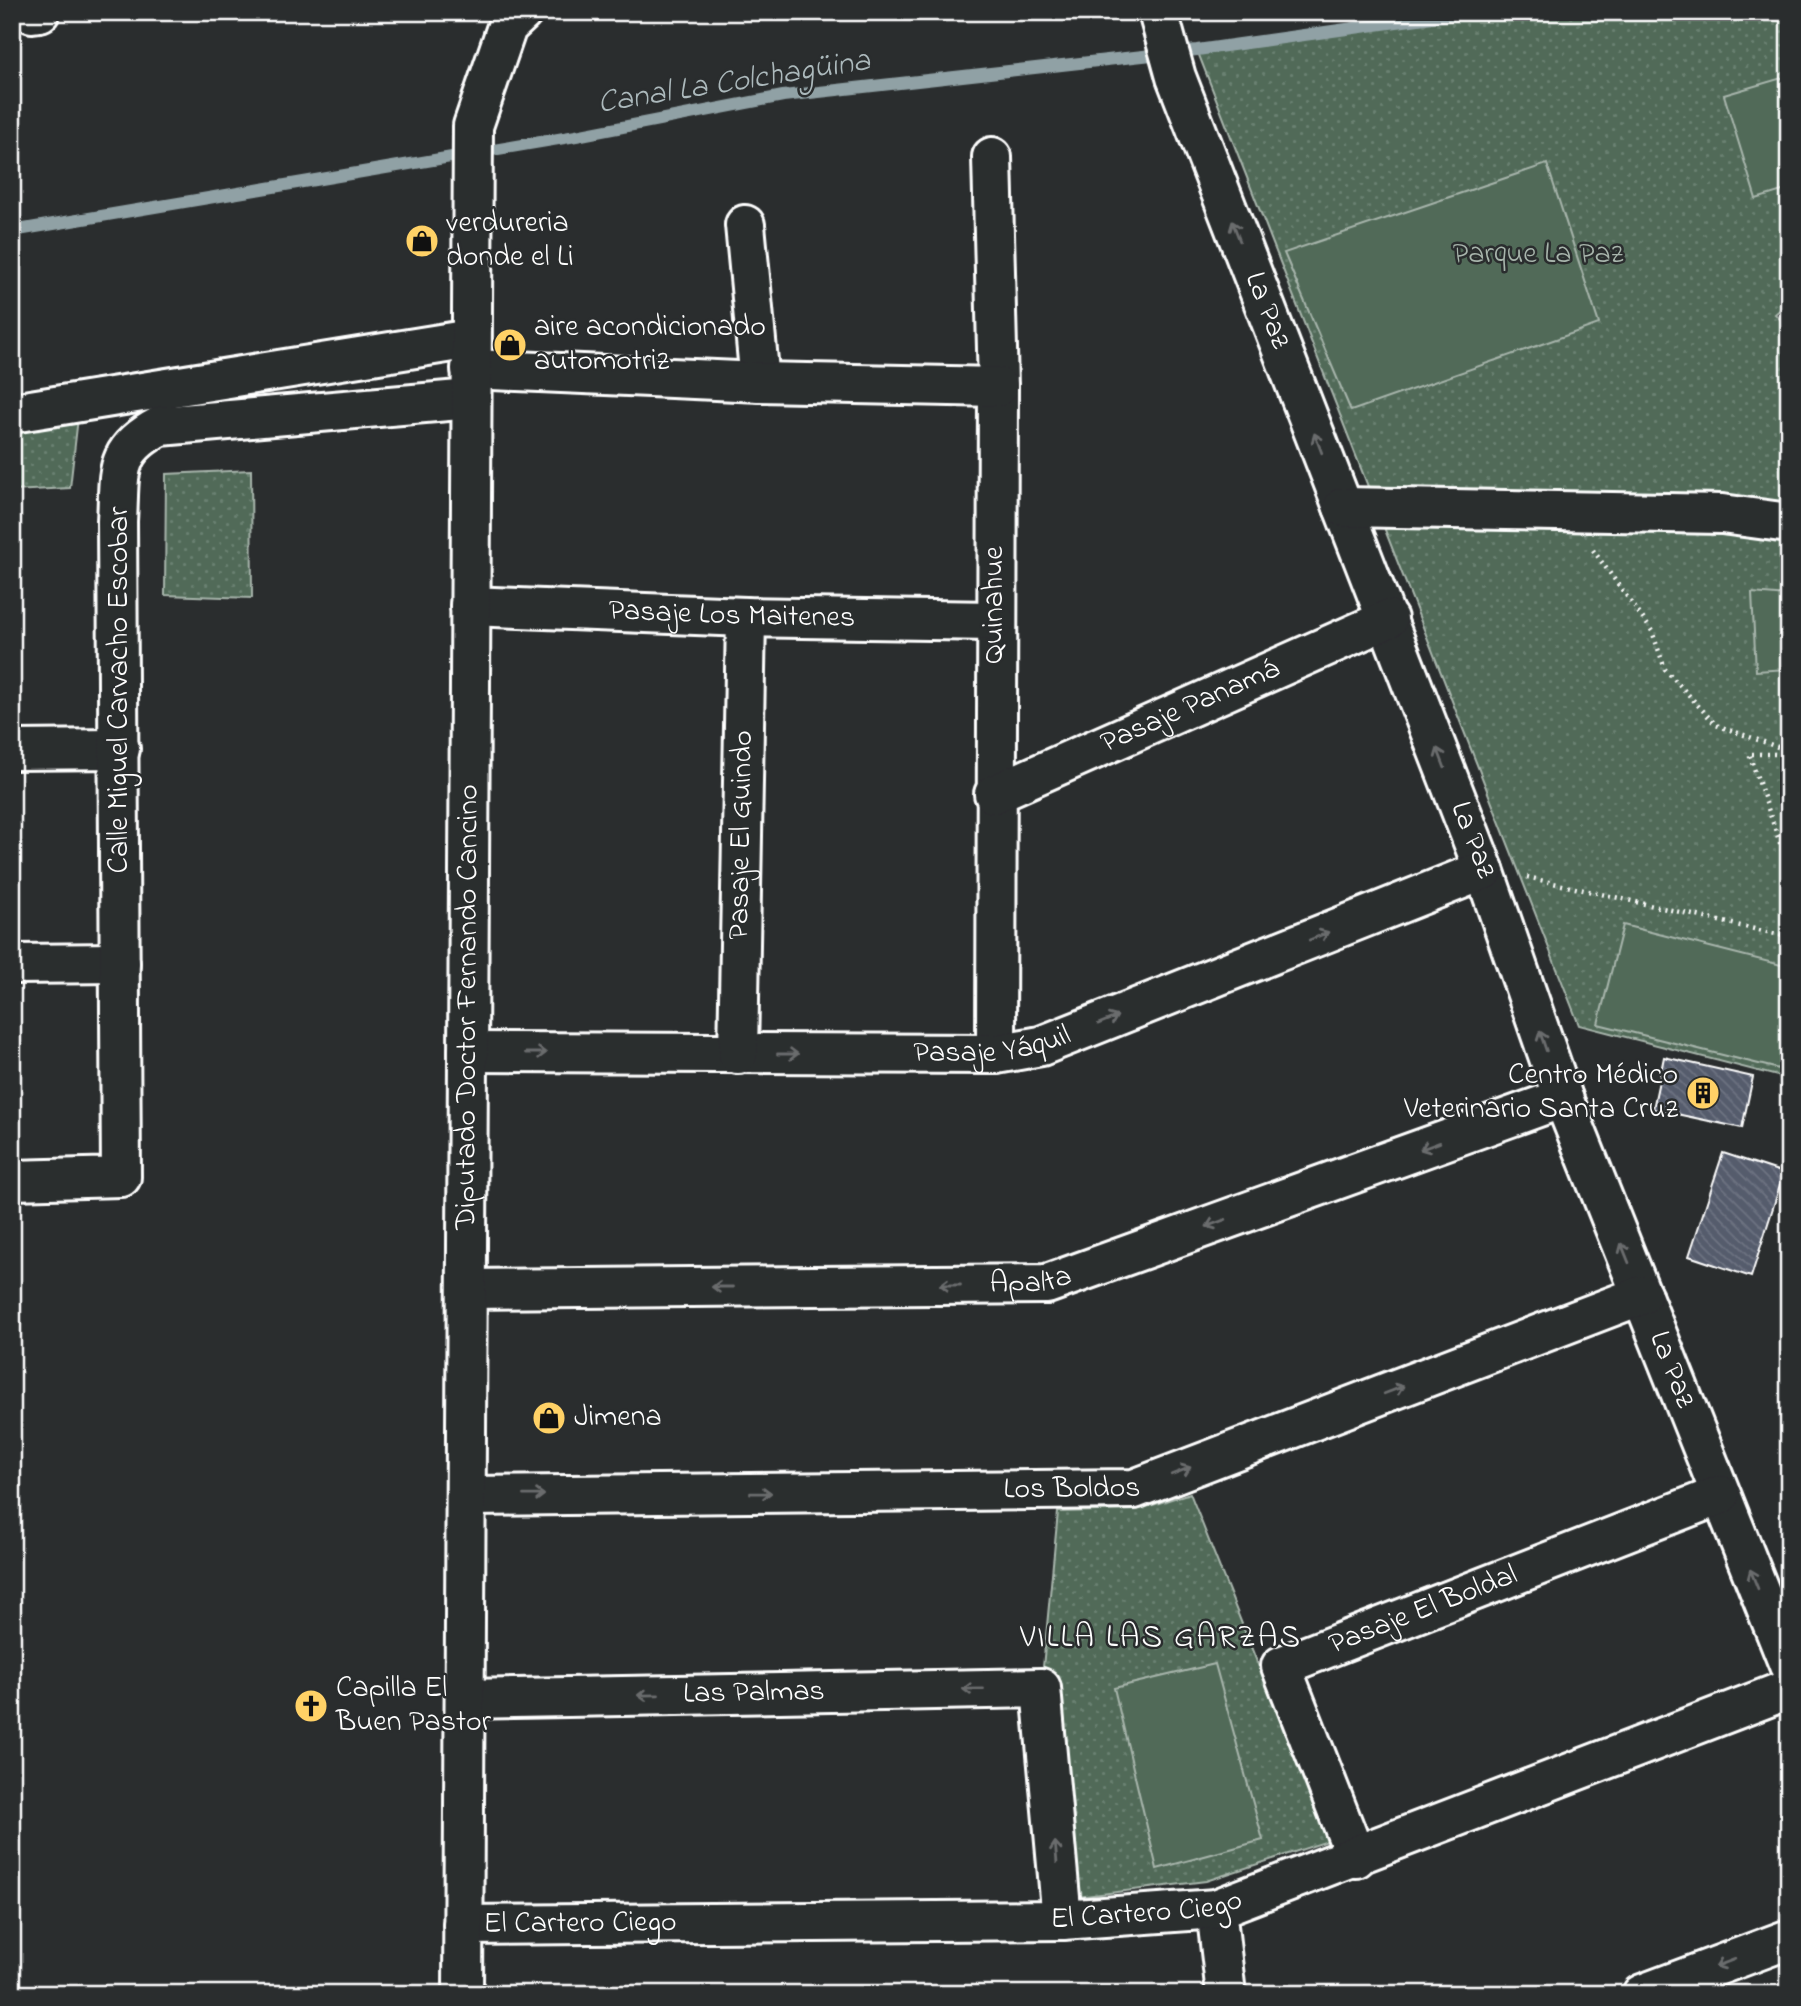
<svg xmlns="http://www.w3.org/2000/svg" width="1801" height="2006" font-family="'Indie Flower',sans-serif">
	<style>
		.green { fill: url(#green-dots); stroke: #a8b5ac; stroke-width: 2 }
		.pitch { fill: #516b59; stroke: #a8b5ac; stroke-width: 2 }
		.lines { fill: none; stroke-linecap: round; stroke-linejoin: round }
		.stream { stroke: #90a1a5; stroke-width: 12 }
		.building { fill: url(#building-back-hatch); stroke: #fff; stroke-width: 2 }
		.minor-casing { stroke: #fff; stroke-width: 44 }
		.path { stroke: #fff; stroke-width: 4.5; stroke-dasharray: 2 5; stroke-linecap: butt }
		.minor { stroke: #2a2d2e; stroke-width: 38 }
		.oneway { stroke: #6a6c6d }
		.labels { text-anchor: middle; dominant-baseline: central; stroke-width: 5; stroke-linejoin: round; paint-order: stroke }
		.poi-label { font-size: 30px; fill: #fff; stroke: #2a2d2e; text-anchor: start }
		.park-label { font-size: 30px; fill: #a8b5ac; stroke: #2a2d2e }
		.street-label { font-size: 30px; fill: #fff; stroke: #2a2d2e }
		.water-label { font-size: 32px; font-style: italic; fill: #acb9bc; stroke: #2a2d2e }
		.neighbourhood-label { font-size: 32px; letter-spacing: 2px; fill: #fff; stroke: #2a2d2e }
	</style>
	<defs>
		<pattern id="green-dots" width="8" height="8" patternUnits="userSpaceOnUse" patternTransform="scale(1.75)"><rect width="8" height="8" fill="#516b59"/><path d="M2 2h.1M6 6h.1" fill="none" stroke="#6b8172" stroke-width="1.8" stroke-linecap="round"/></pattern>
		<pattern id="building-back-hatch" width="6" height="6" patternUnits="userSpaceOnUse" patternTransform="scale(1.75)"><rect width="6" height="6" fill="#555b6c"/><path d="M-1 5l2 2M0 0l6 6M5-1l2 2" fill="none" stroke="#6e7482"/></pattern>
	</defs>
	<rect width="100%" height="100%" fill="#2a2d2e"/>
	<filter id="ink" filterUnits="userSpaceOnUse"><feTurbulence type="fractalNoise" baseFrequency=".0143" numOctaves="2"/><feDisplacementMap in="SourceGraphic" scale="14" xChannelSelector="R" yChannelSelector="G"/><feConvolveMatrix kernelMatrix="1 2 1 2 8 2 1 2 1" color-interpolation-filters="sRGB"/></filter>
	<g filter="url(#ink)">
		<path class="green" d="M1468 12H1789V302L1775 314 1789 328V1079L1579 1025 1197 50Z
			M80 400 70 488 12 491V417Z
			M251 470 252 598 165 595 166 474Z
			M1190 1493 1328 1841 1206 1881 1069 1898 1041 1688 1058 1512 1137 1510Z"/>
		<path class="pitch" d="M1789 76V189L1756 199 1724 95Z
			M1547 164 1599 324 1351 411 1284 253Z
			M1752 593 1789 596V669L1756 671Z
			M1623 925 1789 967V1047L1783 1070 1598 1024Z
			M1215 1664 1263 1840 1157 1869 1114 1688Z"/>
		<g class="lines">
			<path class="stream" d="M12 231 576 136 783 96 1197 50 1468 12"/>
		</g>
		<path class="building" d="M1664 1057 1753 1077 1742 1128 1653 1109Z
			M1723 1153 1784 1173 1751 1277 1689 1256Z"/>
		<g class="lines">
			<defs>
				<g id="minor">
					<path id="s1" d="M1158 12 1176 77 1484 870 1563 1098 1789 1665"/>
					<path d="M32 13 40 12"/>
					<path d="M992 157 998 387 996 1054"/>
					<path d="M745 225 760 382"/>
					<path d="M471 369 760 382 998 387"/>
					<path d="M12 413 471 339"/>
					<path d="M1343 507 1722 514 1789 523"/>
					<path id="s2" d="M470 606 746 617 995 621"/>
					<path d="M12 750 120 749"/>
					<path id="s3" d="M994 794 1388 619"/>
					<path d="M12 964 120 963"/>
					<path id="s4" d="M468 1052 996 1054 1041 1046 1484 870"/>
					<path id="s5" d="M738 1054 746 617"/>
					<path d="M12 1180 121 1177 117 521C120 473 112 451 160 426L471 399"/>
					<path id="s6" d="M467 1289 1047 1284 1563 1098"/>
					<path id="s7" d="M466 1496 1134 1489 1642 1295"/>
					<path id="s8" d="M465 1699 1041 1688 1062 1920"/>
					<path id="s9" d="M1356 1858 1281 1666 1720 1495"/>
					<path d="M1216 1909 1226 1994"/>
					<path id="s10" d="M463 1925 1062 1920 1216 1909 1789 1689"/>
					<path id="s11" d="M463 1994 473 126 507 27 523 12"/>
					<path d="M1642 1994 1789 1939"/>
				</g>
			</defs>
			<use href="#minor" class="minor-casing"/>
			<path class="path" d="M1593 550 1652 631 1665 669 1716 725 1789 751
				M1789 754H1749L1789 869
				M1527 877 1789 937"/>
			<use href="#minor" class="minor"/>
		</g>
		<defs><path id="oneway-shaft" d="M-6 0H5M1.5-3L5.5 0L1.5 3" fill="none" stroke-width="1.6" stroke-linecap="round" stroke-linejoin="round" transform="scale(1.75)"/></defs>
		<g class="oneway">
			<use href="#oneway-shaft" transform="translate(1236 231) rotate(-111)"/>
			<use href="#oneway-shaft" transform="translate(1318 443) rotate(-111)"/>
			<use href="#oneway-shaft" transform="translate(1441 758) rotate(-111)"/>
			<use href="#oneway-shaft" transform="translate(1319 936) rotate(-22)"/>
			<use href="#oneway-shaft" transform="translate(1108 1020) rotate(-22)"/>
			<use href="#oneway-shaft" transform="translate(1543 1041) rotate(-109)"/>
			<use href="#oneway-shaft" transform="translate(536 1053)"/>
			<use href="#oneway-shaft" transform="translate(788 1054)"/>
			<use href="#oneway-shaft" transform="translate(1430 1146) rotate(160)"/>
			<use href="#oneway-shaft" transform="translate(1216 1223) rotate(160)"/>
			<use href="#oneway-shaft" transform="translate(1625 1253) rotate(-112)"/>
			<use href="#oneway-shaft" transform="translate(950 1285) rotate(180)"/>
			<use href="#oneway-shaft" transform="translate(722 1287) rotate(180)"/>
			<use href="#oneway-shaft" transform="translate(1394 1390) rotate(-21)"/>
			<use href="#oneway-shaft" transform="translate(1181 1471) rotate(-21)"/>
			<use href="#oneway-shaft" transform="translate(761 1493) rotate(-1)"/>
			<use href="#oneway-shaft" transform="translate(534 1495) rotate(-1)"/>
			<use href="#oneway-shaft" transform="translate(1754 1579) rotate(-112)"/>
			<use href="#oneway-shaft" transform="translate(973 1689) rotate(179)"/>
			<use href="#oneway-shaft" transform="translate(648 1695) rotate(179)"/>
			<use href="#oneway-shaft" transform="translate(1056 1852) rotate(-95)"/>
			<use href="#oneway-shaft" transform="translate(1725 1963) rotate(159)"/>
		</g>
	</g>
	<defs>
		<symbol id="shop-disc" viewBox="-11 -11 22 22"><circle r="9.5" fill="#ffd166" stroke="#2a2d2e"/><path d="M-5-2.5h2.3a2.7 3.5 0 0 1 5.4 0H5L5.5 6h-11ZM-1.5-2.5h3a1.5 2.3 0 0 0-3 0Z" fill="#111"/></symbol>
		<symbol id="building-disc" viewBox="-11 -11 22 22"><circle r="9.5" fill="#ffd166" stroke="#2a2d2e"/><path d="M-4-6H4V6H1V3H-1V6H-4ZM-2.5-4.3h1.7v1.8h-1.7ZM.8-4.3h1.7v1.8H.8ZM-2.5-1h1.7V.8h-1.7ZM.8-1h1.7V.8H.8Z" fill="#111"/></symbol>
		<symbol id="church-disc" viewBox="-11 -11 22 22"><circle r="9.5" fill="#ffd166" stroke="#2a2d2e"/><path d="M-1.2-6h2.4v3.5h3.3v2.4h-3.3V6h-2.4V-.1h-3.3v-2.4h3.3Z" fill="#111"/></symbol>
	</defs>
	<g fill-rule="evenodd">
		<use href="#shop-disc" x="403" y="222" width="38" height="38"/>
		<use href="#shop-disc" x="491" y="326" width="38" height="38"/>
		<use href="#building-disc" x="1684" y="1074" width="38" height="38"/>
		<use href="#shop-disc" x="530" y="1399" width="38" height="38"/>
		<use href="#church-disc" x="292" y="1687" width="38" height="38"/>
	</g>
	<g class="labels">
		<g class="poi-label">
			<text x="446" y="224">verdureria<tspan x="446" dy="34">donde el Li</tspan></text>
			<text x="534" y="328">aire acondicionado<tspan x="534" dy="34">automotriz</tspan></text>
			<text x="1678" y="1076" text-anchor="end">Centro Médico<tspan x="1678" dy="34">Veterinario Santa Cruz</tspan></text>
			<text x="574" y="1418">Jimena</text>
			<text x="336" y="1689">Capilla El<tspan x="336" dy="34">Buen Pastor</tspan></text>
		</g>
		<g class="park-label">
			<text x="1538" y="255">Parque La Paz</text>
		</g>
		<g class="street-label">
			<text stroke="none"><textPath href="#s1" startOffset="318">La Paz</textPath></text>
			<text transform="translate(995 605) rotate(-90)">Quinahue</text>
			<text stroke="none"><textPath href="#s2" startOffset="262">Pasaje Los Maitenes</textPath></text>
			<text transform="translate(120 690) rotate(-90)">Calle Miguel Carvacho Escobar</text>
			<text stroke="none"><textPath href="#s3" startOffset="215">Pasaje Panamá</textPath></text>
			<text stroke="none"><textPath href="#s5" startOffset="219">Pasaje El Guindo</textPath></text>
			<text stroke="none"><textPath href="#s1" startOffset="886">La Paz</textPath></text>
			<text stroke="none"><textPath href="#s11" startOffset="987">Diputado Doctor Fernando Cancino</textPath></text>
			<text stroke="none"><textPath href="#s4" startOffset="525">Pasaje Yáquil</textPath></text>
			<text stroke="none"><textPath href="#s6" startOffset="564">Apalta</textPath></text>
			<text stroke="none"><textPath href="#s1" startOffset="1452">La Paz</textPath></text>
			<text stroke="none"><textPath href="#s7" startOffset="606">Los Boldos</textPath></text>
			<text stroke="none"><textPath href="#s9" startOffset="359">Pasaje El Boldal</textPath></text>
			<text stroke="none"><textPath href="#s8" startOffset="289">Las Palmas</textPath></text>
			<text stroke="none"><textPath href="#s10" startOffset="684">El Cartero Ciego</textPath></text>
			<text stroke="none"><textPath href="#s10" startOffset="117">El Cartero Ciego</textPath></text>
		</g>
		<g class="water-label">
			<text transform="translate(734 83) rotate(-9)">Canal La Colchagüina</text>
		</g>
		<g class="neighbourhood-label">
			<text x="1161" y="1638">VILLA LAS GARZAS</text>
		</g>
	</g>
	<rect width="1801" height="2006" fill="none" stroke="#2a2d2e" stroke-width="42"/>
	<rect x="21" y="21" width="1759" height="1964" fill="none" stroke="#fff" stroke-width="2.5" filter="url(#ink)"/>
</svg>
